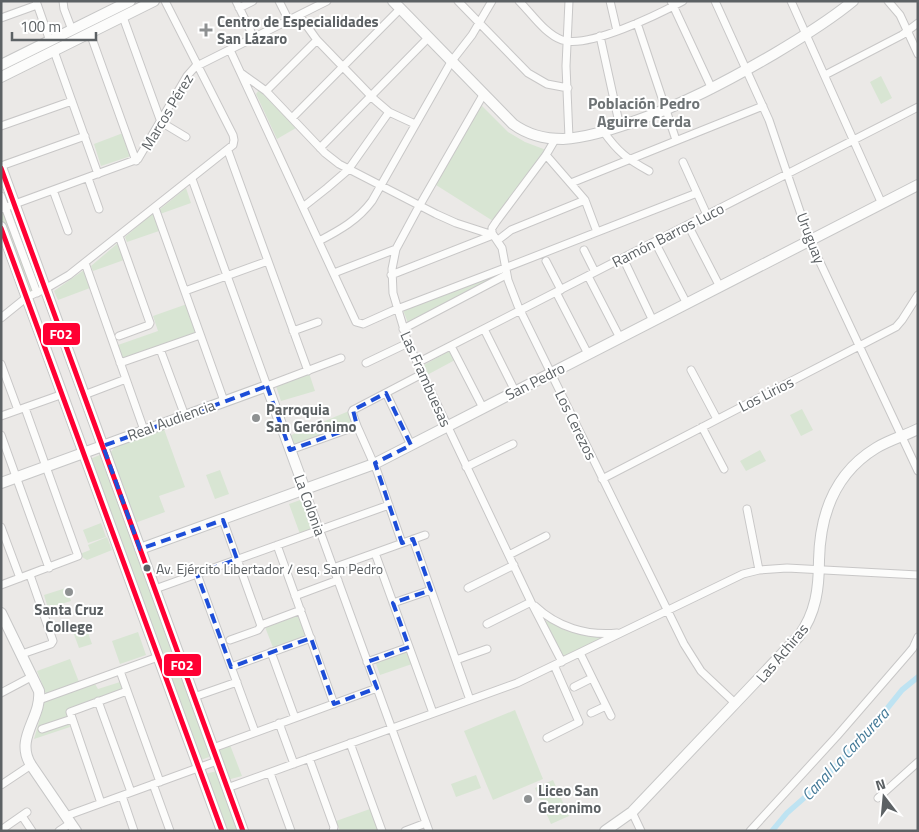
<svg xmlns="http://www.w3.org/2000/svg" width="919" height="832" font-family="'Titillium Web',sans-serif">
	<style>
		.green { fill: #d8e5d3 }
		.lines { fill: none; stroke-linecap: round; stroke-linejoin: round }
		.canal { stroke: #bee3f2; stroke-width: 5.5 }
		.street-casing { stroke: #c8c7c7; stroke-width: 9 }
		.secondary-casing { stroke: #c7c7c7; stroke-width: 12 }
		.street { stroke: #fcfcfb; stroke-width: 7 }
		.secondary { stroke: #fcfcfb; stroke-width: 10 }
		.bus-1-casing { stroke: #fff; stroke-width: 9 }
		.bus-1 { stroke: #f03; stroke-width: 5 }
		.marked { fill: none; stroke: #1d4ed8; stroke-width: 4; stroke-dasharray: 10 6; stroke-linejoin: round }
		.poi-dot { fill: #8e9192; stroke: #fff; stroke-width: 2 }
		.bus-dot { fill: #5c6164; stroke: #fff; stroke-width: 2 }
		.labels { text-anchor: middle; dominant-baseline: central; stroke-width: 4; stroke-linejoin: round; paint-order: stroke }
		.bus-label { font-size: 14px; fill: #5c6164; stroke: #fff; text-anchor: start }
		.poi-label { font-size: 15px; font-weight: bold; fill: #5c6164; stroke: #fff; text-anchor: start }
		.street-label { font-size: 15px; fill: #5c6164; stroke: #fff }
		.neighbourhood-label { font-size: 16px; font-weight: bold; fill: #6e7375; stroke: #fff }
		.water-label { font-size: 16px; font-style: italic; fill: #437997; stroke: #fff }
		.line-badge { stroke: #fff; stroke-width: 2 }
		.badge-label { font-size: 14px; text-anchor: middle; font-weight: bold; fill: #fff }
	</style>
	<rect width="100%" height="100%" fill="#ebe9e7"/>
	<path class="green" d="M881 76 892 98 881 104 870 82Z
		M259 90 296 128 277 139 256 94Z
		M481 105 508 132 525 142 546 150 493 221 436 185Z
		M123 133 131 156 101 166 94 144Z
		M186 188 191 203 160 214 159 210Z
		M13 210 40 288 30 292 1 217V214Z
		M153 213 159 231 127 242 125 237Z
		M118 243 124 260 93 271 91 266Z
		M84 270 90 288 58 300 54 291Z
		M499 272 500 275 408 323 403 310Z
		M187 304 197 335 123 360 118 345 158 331 153 316Z
		M449 351 455 360 427 375 423 367 424 365Z
		M309 373 315 391 281 401 276 386Z
		M802 409 813 430 801 436 790 415Z
		M349 411 354 425 293 448 289 436Z
		M164 429 185 487 159 496 165 512 135 523 110 453 116 446Z
		M760 450 766 461 746 471 740 461Z
		M102 454 210 752 209 757 201 760 90 459Z
		M220 470 229 494 215 499 206 475Z
		M303 499 313 529 300 534 289 504Z
		M101 523 106 537 88 543 83 530Z
		M107 537 112 550 87 560 82 557 80 554 90 550 88 545Z
		M66 588 71 601 48 608 44 595Z
		M298 615 306 636V639L274 650 265 627Z
		M547 621 567 631 600 637 601 640 567 656 561 654 545 622Z
		M85 624 92 644 79 648 72 629Z
		M138 632 146 655 120 664 112 641Z
		M407 650 412 664 380 675 375 661Z
		M70 659 79 682 46 694 37 671Z
		M120 682 123 691 66 711 70 727 34 739 45 701 95 684 98 689Z
		M515 710 543 779 493 800 464 731Z
		M230 745 242 776 227 780 215 750Z
		M217 771 239 831H225L205 774Z
		M476 775 481 788 456 797 451 784Z
		M553 780 569 816 551 824 535 788Z
		M370 809 378 831H340L336 821Z"/>
	<g class="lines">
		<path class="canal" d="M772 831 787 813 812 791 869 731 902 690 918 677"/>
		<defs>
			<path id="street" d="M36 1 50 41
				M63 1 64 9 72 30
				M236 1 254 38
				M279 1 289 21
				M458 1 528 73 547 84 568 88
				M519 1C532 14 545 34 562 40 588 49 659 14 683 1
				M569 1 566 66 569 138
				M610 1 617 31
				M671 1 712 89
				M715 1 769 120 810 241 918 471
				M791 1 882 204
				M888 1 900 15 918 54
				M239 8 253 1
				M299 15 317 40 375 100 389 112 415 124
				M123 17 161 122 186 137
				M1 18 37 5
				M637 23 676 140
				M90 33 136 161
				M600 36 620 127
				M230 50 356 322 363 324 392 311 505 268 697 193
				M54 51 98 174
				M241 73 266 91 325 153 339 164 436 214 456 223 493 235
				M825 75 902 35 918 23
				M266 91 317 40
				M483 95 417 210 396 249 392 269 393 293 408 343 531 602 562 662
				M292 118 400 9
				M1 126 72 101
				M603 131C618 152 627 159 649 171
				M556 138 546 155 496 222 492 228V233L502 248 508 280 518 306 684 644 701 671 736 704
				M320 148 428 38
				M228 151 308 371
				M546 155 585 200 597 232
				M683 162 707 215
				M1 166 85 136
				M88 178 99 209
				M192 179 267 386 341 358
				M571 183 763 106
				M53 190 68 231
				M1 196 37 293
				M303 207 327 188 348 170 389 112
				M155 208 224 401
				M1 209 138 159 187 76 195 67 327 1
				M688 225 720 287
				M119 236 150 323 149 325 119 336
				M498 240 511 230 585 200
				M319 241C340 230 358 220 372 201L451 62 472 35 492 1
				M655 242 687 304
				M584 250 595 272
				M623 258 653 321
				M546 261 561 290
				M85 263 144 430
				M334 273 396 249
				M391 275 493 235
				M588 276 620 338
				M185 291 268 261
				M556 292 588 354
				M1 318 27 297 45 289 69 275 233 145 234 140 233 135 165 1
				M403 329 506 275
				M484 329 515 391
				M293 331 318 322
				M451 346 483 408
				M160 349 185 416
				M120 363 200 335
				M366 363 408 343
				M417 363 918 107
				M1 364 18 410
				M691 370 717 419
				M386 393 411 445
				M84 395 126 379
				M1 416 63 394
				M702 427 724 469
				M1 435 49 568
				M290 450 357 426
				M466 467 513 444
				M602 479 896 327 902 320 918 295
				M305 490 429 831
				M747 509 759 570
				M223 520 261 626 258 630 230 640
				M1 527 20 578
				M413 539 470 700
				M402 543 377 471 357 426 352 412 353 410 422 374
				M277 545 334 704
				M375 553 433 713
				M509 555 546 536
				M333 568 425 535
				M197 574 255 732
				M1 585 78 556 25 408
				M468 588 514 565
				M155 589 389 505
				M295 596 338 580
				M393 603 431 590
				M535 606C557 627 587 636 617 633
				M487 624 531 602
				M261 625 301 610
				M271 652 295 718
				M580 653 611 716
				M22 654 51 644 53 641 30 575
				M456 660 487 649
				M367 662 409 647
				M231 667 311 638
				M120 671 160 782
				M574 687 592 678
				M1 693 33 676
				M194 697 237 682
				M39 700 158 657
				M98 701 131 792
				M591 713 606 706
				M279 723 294 764
				M42 729 72 719
				M547 738 579 722 554 665
				M350 743 382 831
				M213 748 377 688
				M309 758 334 827 333 831
				M270 773 291 831
				M153 784 170 831
				M1 785 31 765
				M227 788 517 683 743 574 759 570 787 568 918 575
				M122 796 134 831
				M878 798 918 762
				M101 803 70 712 127 691
				M632 812 641 831
				M22 816 32 831
				M66 816 217 761
				M1 830 27 812
				M59 831 71 823
				M405 831 426 823
				M750 831 837 736 908 654 913 648 918 637"/>
			<path id="secondary" d="M393 1 513 124C528 135 545 139 563 139 585 138 609 130 630 123 682 105 726 82 774 54 801 38 829 21 853 1
				M1 65 130 1
				M1 77 154 1
				M1 167 243 831
				M1 227 222 831
				M1 483 267 386 305 490
				M140 549 374 464 918 185
				M1 613 39 691C42 718 14 738 31 765L76 831
				M605 831 632 812 799 636C816 613 819 588 819 560 820 514 835 473 876 448 889 440 904 436 918 429"/>
		</defs>
		<use href="#street" class="street-casing"/>
		<use href="#secondary" class="secondary-casing"/>
		<use href="#street" class="street"/>
		<use href="#secondary" class="secondary"/>
		<defs>
			<path id="bus-1" d="M1 168 243 831
				M1 228 222 831"/>
		</defs>
		<use href="#bus-1" class="bus-1-casing"/>
		<use href="#bus-1" class="bus-1"/>
	</g>
	<path class="marked" d="M267 386 290 450 357 426 353 410 386 393 411 445 375 463 402 543 413 539 431 590 393 603 409 647 367 662 377 688 334 704 311 638 231 667 197 574 237 559 223 520 140 549 103 446Z"/>
	<g class="poi-dot">
		<path d="M203.5 22.5h5v5h5v5h-5v5h-5v-5h-5v-5h5z"/>
		<circle cx="256" cy="418" r="5"/>
		<circle cx="69" cy="592" r="5"/>
		<circle cx="528" cy="799" r="5"/>
	</g>
	<circle class="bus-dot" cx="147" cy="568" r="4.5"/>
	<g class="labels">
		<g class="bus-label">
			<text x="156" y="568">Av. Ejército Libertador / esq. San Pedro</text>
		</g>
		<g class="poi-label">
			<text x="217" y="21">Centro de Especialidades<tspan x="217" dy="17">San Lázaro</tspan></text>
			<text x="266" y="409">Parroquia<tspan x="266" dy="17">San Gerónimo</tspan></text>
			<text x="69" y="609" text-anchor="middle">Santa Cruz<tspan x="69" dy="17">College</tspan></text>
			<text x="538" y="790">Liceo San<tspan x="538" dy="17">Geronimo</tspan></text>
		</g>
		<g class="street-label">
			<text transform="translate(167 112) rotate(-59)">Marcos Pérez</text>
			<text transform="translate(668 235) rotate(-27)">Ramón Barros Luco</text>
			<text transform="translate(811 238) rotate(69)">Uruguay</text>
			<text transform="translate(426 379) rotate(66)">Las Frambuesas</text>
			<text transform="translate(535 381) rotate(-27)">San Pedro</text>
			<text transform="translate(766 394) rotate(-27)">Los Lirios</text>
			<text transform="translate(171 420) rotate(-20)">Real Audiencia</text>
			<text transform="translate(576 425) rotate(64)">Los Cerezos</text>
			<text transform="translate(310 505) rotate(70)">La Colonia</text>
			<text transform="translate(782 653) rotate(-50)">Las Achiras</text>
		</g>
		<g class="neighbourhood-label">
			<text x="644" y="103">Población Pedro<tspan x="644" dy="18">Aguirre Cerda</tspan></text>
		</g>
		<g class="water-label">
			<text transform="translate(845 754) rotate(-47)">Canal La Carburera</text>
		</g>
	</g>
	<g class="line-badge">
		<rect x="42" y="322" width="39" height="24" rx="5" fill="#f03"/>
		<rect x="163" y="653" width="39" height="24" rx="5" fill="#f03"/>
	</g>
	<g class="badge-label">
		<text x="61" y="339">F02</text>
		<text x="182" y="670">F02</text>
	</g>
	<rect width="919" height="832" fill="none" stroke="#5c6164" stroke-width="5"/>
	<g transform="translate(884 797) rotate(344)" stroke="#ffffff" stroke-width="4" paint-order="stroke">
	<path d="M0-4L9 19L0 12L-9 19Z" fill="#5c6164"/>
	<text y="-8" font-size="14" font-weight="bold" text-anchor="middle" fill="#5c6164">N</text>
	</g>
	<path d="M12 32v8h84v-8" fill="none" stroke="#5c6164" stroke-width="2.5"/>
	<text x="20" y="32" font-size="15" fill="#5c6164" stroke="#ffffff" stroke-width="4" paint-order="stroke">100 m</text>
</svg>
